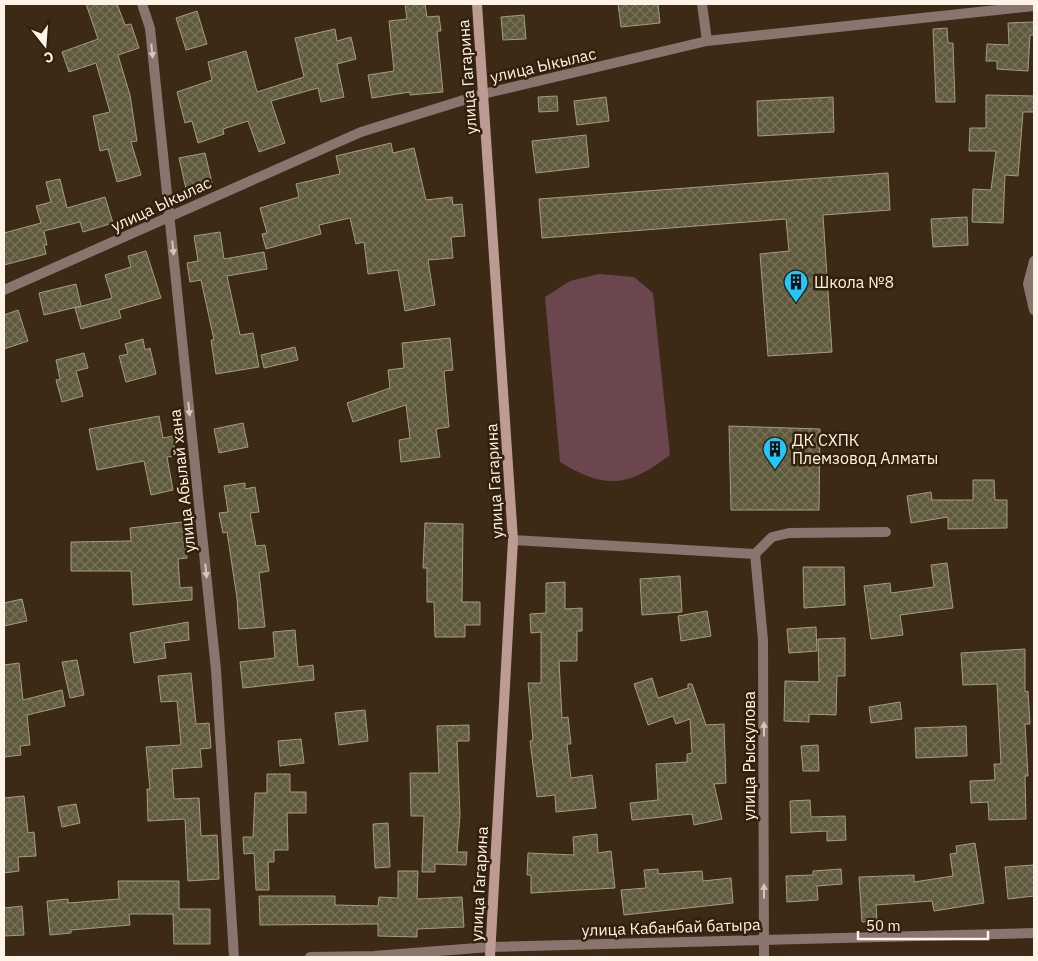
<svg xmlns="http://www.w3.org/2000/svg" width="1038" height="961" font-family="'IBM Plex Sans',sans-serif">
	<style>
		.grass { fill: #6b464f }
		.building { fill: url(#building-cross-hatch); stroke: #a39d80 }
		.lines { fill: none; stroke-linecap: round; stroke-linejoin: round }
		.minor { stroke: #89746e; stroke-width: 10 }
		.tertiary { stroke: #89746e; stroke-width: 10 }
		.secondary { stroke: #bd9b92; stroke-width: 10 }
		.oneway { fill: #d6c6bc }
		.labels { text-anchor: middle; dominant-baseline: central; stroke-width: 5; stroke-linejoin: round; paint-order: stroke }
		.street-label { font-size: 16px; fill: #fff2e6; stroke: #31200c }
		.poi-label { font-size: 16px; fill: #fff2e6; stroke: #31200c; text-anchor: start }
	</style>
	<defs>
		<pattern id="building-cross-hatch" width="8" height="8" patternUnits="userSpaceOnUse" patternTransform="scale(1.25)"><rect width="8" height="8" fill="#5f5a3e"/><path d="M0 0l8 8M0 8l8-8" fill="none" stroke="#77725a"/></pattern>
	</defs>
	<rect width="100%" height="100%" fill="#3c2916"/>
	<path class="grass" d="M599 274 634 277 653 293 670 455C628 487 606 490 560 462L545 297 570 281Z"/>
	<path class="building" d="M86 4H117L125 25 131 24 139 48 118 55 130 95 137 141 131 142 141 175 117 182 108 149 100 151 93 116 110 112 96 63 69 72 62 52 98 39Z
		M405 4H425L427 17 439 16 441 31H437L443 92 410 95V92L372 98 368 75 394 71 389 21 407 19Z
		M618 4H658L660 23 621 27Z
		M197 11 207 44 186 50 176 18Z
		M524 15 526 39 503 40 501 17Z
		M1034 22V35H1030L1028 71 997 69V61H986L987 44 1009 45 1008 23Z
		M947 28 948 43H953L955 102H936L933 29Z
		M335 29 337 41 351 37 356 59 337 64 344 97 321 102 318 88 271 101 285 143 259 152 248 121 223 129 224 134 198 143 192 121 185 123 177 92 212 80 208 62 246 51 257 92 304 77 295 38Z
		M986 95 1034 96V112H1023L1018 176 1005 175 1003 223 972 222 973 189 991 190 996 151H969L970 128H986Z
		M557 96 558 111 539 112 538 97Z
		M606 97 609 121 577 125 574 101Z
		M833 97 834 132 758 136 757 101Z
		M586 135 589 167 536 173 532 141Z
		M391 143 393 153 414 148 426 200 452 197 453 205 462 204 465 236 451 237 453 258 428 260 435 305 405 311 398 270 368 274 364 242 356 244 350 218 319 225 321 234 266 249 262 234 267 233 260 208 299 197 296 184 340 174 336 156Z
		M205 153 212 183 186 189 179 158Z
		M888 173 890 210 823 215 832 352 768 356 760 254 789 251 786 219 542 238 539 199Z
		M60 179 67 208 105 197 113 223 83 232 80 222 44 231 47 245H44L46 254 4 265V233L41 223 36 206 51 202 46 182Z
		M967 217 968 245 933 247 931 219Z
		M220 232 224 259 264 252 267 269 227 276 240 335 253 333 259 367 216 374 211 340H214L201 280 190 282 187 263 198 261 194 236Z
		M146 251 161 298 119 310 121 318 81 329 75 308 112 298 105 275 131 267 128 256Z
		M76 284 81 306 44 315 39 293Z
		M18 310 28 341 4 349V315Z
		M450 338 453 370 444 371 449 427 436 429 440 457 401 462 399 440 410 438 406 405 353 422 347 403 390 388 388 370 404 368 402 343Z
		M143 339 145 350 150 348 156 374 126 382 119 356 128 354 125 344Z
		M295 347 298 360 264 368 261 355Z
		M84 353 88 368 76 371 83 396 62 402 56 380 60 379 56 360Z
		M159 416 163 438 173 436 176 456 167 457 173 490 151 495 144 461 97 470 89 429Z
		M243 423 248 447 219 453 214 429Z
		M729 426 820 429 819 510H731Z
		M973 480H994L995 500H1007V528L948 529V517L911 523 907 496 931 492 932 500H973Z
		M245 483V489L255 487 259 512 250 513 256 546 265 545 269 571 259 573 265 627 239 629 237 598 227 532 223 533 219 513 228 512 224 486Z
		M182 522 187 558 178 559 180 588 192 587V600L133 605 131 571H71V542L131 541 130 528Z
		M425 523 463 524 462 602H480V625H465V637H435L434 602H427V568H423Z
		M947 563 953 608 900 615 903 635 871 639 864 586 890 583 891 593 934 587 931 565Z
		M803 567H844L845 605 804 608Z
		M680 576 682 612 642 615 640 579Z
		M565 582V609L582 608V631H577V661H559L562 718 568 717 571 744H567L571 778 592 775 596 808 556 812 555 795 537 797 530 741 533 740 528 683H541V632L531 633 530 614 546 613V583Z
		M22 599 27 621 4 626V603Z
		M707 611 711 636 681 641 678 616Z
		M188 622 189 640 164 643 166 658 134 663 130 633Z
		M816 627 817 651 789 653 787 629Z
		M295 630 298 667 313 665 314 680 243 688 240 662 275 658 273 632Z
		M845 638V676H837L836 715 809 714V722L784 721 785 681 819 682 818 639Z
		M1025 649V692L1028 691 1030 724H1025L1028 776H1025L1026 819 989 820 988 802 971 803 970 781 995 780 994 764H1001L997 684 963 685 961 653Z
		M77 660 84 695 70 698 62 662Z
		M19 663 23 700 62 690 65 706 27 715 30 745 20 746 21 755 4 757V665Z
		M191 673 196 724 209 723 211 748 200 749 202 767 172 769 174 799 199 798 201 836 217 835 219 879 188 881 185 819 148 821 147 789H150L146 747 181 745 177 701 161 702 158 676Z
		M652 678 658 698 688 688V684H692L706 725 724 724 726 783 714 784 722 819 694 825 692 814 632 820 630 803 658 800 656 764 687 762V754L692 753 690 719 676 724 673 716 648 725 634 684Z
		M900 702 902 719 871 723 869 707Z
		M365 710 368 741 339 745 335 713Z
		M469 725V741H457L460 815 457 852H467L466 865 435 864V872H422L424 816H411L410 773H439L437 726Z
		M966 726 967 756 916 758 915 728Z
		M301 739 304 763 280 766 278 741Z
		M818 745 819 771H803L801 746Z
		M267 774H290V792H306V813H287L288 850H274V862H268L269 890H256L254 853 244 854 243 837H253L255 793H267Z
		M24 796 28 833 34 832 36 856 18 857 19 871 4 873V798Z
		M810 800 811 817 845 816 846 840 827 841V831L791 833 790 801Z
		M76 804 80 823 62 827 58 807Z
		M388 823 390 867 375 868 373 824Z
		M597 834 598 853 611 851 615 888 531 893V875H527L528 853 574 855 573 837Z
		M975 843 984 903 934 911 932 901 876 905 877 921 862 922 859 877 914 875V882L953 876 950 854 957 853 956 846Z
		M1034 865V896L1008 899 1005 867Z
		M658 869V874L702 871 703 881 731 878 733 903 624 915 621 890 646 888 644 870Z
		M841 869 842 884 817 886 818 900 787 902 786 876 813 875V871Z
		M398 871H418L417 899 462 897 464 927 417 929V937L378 936V924L260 925 259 896H335V905L378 906 379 897 398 898Z
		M118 881H179V909H210V944H174L173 914H129L130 925 71 930V933L50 935 47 901 68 899V903L119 899Z
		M22 906 24 935 4 936V908Z"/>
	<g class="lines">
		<path class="minor" d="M702 4 707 41
			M483 94 707 41 1034 6
			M1034 261 1028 284 1034 310
			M755 554 772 537 789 533 886 532
			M310 957 374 956 490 947 1034 933"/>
		<path class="tertiary" d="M142 4 150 28 216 670 234 957
			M4 290 361 132 483 94
			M513 540 755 554 763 640 764 957"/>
		<path class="secondary" d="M477 4 513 540 490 957"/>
	</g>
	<defs><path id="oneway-solid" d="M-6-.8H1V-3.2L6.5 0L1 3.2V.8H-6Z" transform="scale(1.25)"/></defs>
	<g class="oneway">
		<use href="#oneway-solid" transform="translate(152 51) rotate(84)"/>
		<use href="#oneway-solid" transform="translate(173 248) rotate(84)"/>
		<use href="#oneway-solid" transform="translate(189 409) rotate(84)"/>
		<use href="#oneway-solid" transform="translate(206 571) rotate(84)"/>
		<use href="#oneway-solid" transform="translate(764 729) rotate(-90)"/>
		<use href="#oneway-solid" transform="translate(764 891) rotate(-90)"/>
	</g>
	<defs>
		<symbol id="building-pin" viewBox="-11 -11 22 30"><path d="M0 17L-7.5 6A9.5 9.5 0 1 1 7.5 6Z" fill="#1fc9fd" stroke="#31200c"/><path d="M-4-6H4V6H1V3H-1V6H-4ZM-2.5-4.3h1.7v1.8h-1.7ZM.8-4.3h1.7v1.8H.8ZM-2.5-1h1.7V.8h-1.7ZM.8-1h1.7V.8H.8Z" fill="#111"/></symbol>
	</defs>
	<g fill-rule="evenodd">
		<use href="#building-pin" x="782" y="268" width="28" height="38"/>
		<use href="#building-pin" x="761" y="435" width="28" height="38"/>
	</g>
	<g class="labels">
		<g class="street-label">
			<text transform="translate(543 65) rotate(-13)">улица Ыкылас</text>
			<text transform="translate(467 77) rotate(-94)">улица Гагарина</text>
			<text transform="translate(161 204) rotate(-25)">улица Ыкылас</text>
			<text transform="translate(182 481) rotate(-96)">улица Абылай хана</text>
			<text transform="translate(494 481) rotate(-93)">улица Гагарина</text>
			<text transform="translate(749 756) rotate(-90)">улица Рыскулова</text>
			<text transform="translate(479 884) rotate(-87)">улица Гагарина</text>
			<text transform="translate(671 927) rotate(-2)">улица Кабанбай батыра</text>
		</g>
		<g class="poi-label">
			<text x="814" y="282">Школа №8</text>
			<text x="792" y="440">ДК СХПК<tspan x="792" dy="18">Племзовод Алматы</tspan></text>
		</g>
	</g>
	<rect width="1038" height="961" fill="none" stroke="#fff2e6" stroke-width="10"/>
	<g transform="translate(45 45) rotate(163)" stroke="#31200c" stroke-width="4" paint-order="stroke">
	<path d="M0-4L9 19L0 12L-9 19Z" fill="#fff2e6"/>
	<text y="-8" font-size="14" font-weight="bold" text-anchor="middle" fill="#fff2e6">С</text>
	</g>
	<path d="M858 931v8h130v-8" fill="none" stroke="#fff2e6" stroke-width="2.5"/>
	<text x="866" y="931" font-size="15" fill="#fff2e6" stroke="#31200c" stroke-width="4" paint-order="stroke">50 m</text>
</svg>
